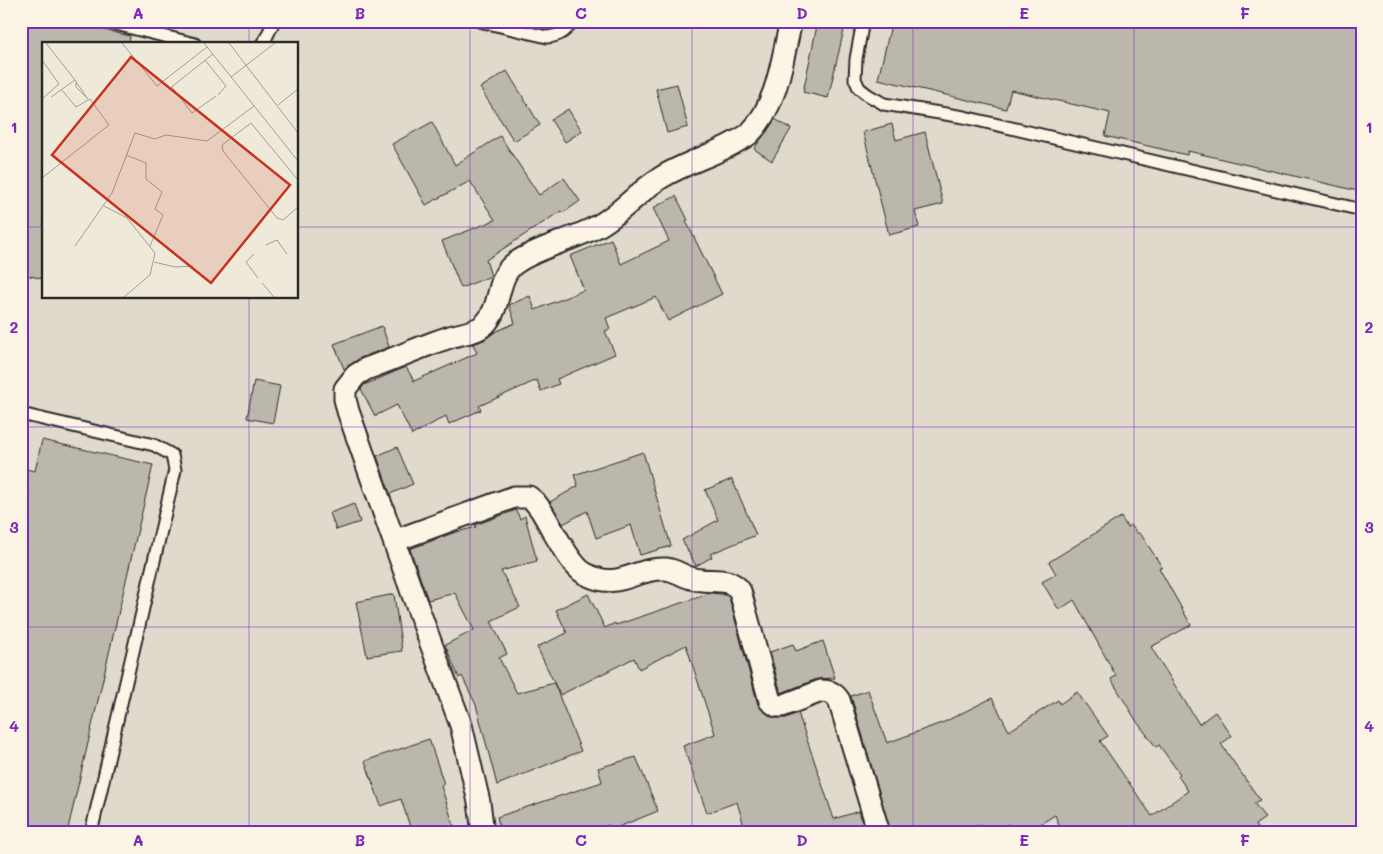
<svg xmlns="http://www.w3.org/2000/svg" width="1383" height="854" font-family="Mali,sans-serif">
	<style>
		.built { fill: #e0dacc; fill-rule: evenodd }
		.building { fill: #bcb7ac; stroke: #2b2b2b }
		.lines { fill: none; stroke-linecap: round; stroke-linejoin: round }
		.service-casing { stroke: #2b2b2b; stroke-width: 15 }
		.minor-casing { stroke: #2b2b2b; stroke-width: 25 }
		.service { stroke: #fcf5e5; stroke-width: 11 }
		.minor { stroke: #fcf5e5; stroke-width: 21 }
		.grid { fill: none; stroke: #7b2cbf; stroke-width: 1; stroke-opacity: 0.55 }
		.inset-road { fill: none; stroke: #a19d94; stroke-width: 1 }
		.view { fill: #c8321e; fill-opacity: 0.15; stroke: #c8321e; stroke-width: 2.5 }
		.inset-edge { fill: none; stroke: #2b2b2b; stroke-width: 2.5 }
		.neatline { fill: none; stroke: #7b2cbf; stroke-width: 2 }
		.grid-label { font-size: 16px; text-anchor: middle; font-weight: bold; fill: #7b2cbf }
	</style>
	<rect width="100%" height="100%" fill="#efe9da"/>
	<filter id="ink" filterUnits="userSpaceOnUse"><feTurbulence type="fractalNoise" baseFrequency=".02" numOctaves="2"/><feDisplacementMap in="SourceGraphic" scale="10" xChannelSelector="R" yChannelSelector="G"/><feConvolveMatrix kernelMatrix="1 2 1 2 8 2 1 2 1" color-interpolation-filters="sRGB"/></filter>
	<g filter="url(#ink)">
		<path class="built" d="M21 21H1362V833H21ZM44 44H298V298H44Z"/>
		<path class="building" d="M21 21H66L130 36 129 44H44V279L21 274Z
			M818 21H846L828 98 803 92Z
			M892 21H1362V177L1358 191 1188 151 1187 155 1105 136 1110 113 1011 90 1006 109 878 79Z
			M507 71 540 125 514 141 480 88Z
			M677 84 688 127 667 133 656 89Z
			M568 109 582 131 565 142 551 120Z
			M775 119 791 129 772 161 754 149Z
			M432 122 455 165 500 136 539 195 564 178 580 201 563 213 561 211 486 260 491 276 461 288 442 241 495 220 470 181 426 205 392 144Z
			M892 124 896 140 925 132 943 204 915 211 919 227 889 235 863 132Z
			M676 196 688 220 686 221 722 294 668 321 656 297 606 318 610 329 605 331 615 354 557 379 559 384 541 391 537 380 479 406 481 410 449 424 446 416 412 435 397 405 375 416 361 389 364 385 406 367 414 381 477 353 473 344 484 340 495 332 515 323 509 305 530 296 535 310 584 290 570 256 611 239 621 264 669 241 653 208Z
			M382 326 389 347 360 358 344 369 334 344Z
			M254 381 280 386 273 423 247 418Z
			M42 440 153 465 67 833H21V529L30 494 21 493V468L35 471Z
			M397 447 413 484 390 494 377 456Z
			M643 452 671 546 640 555 631 525 596 538 587 511 563 524 550 502 578 486 574 475Z
			M732 479 756 535 710 554 712 557 696 566 682 540 718 520 705 490Z
			M354 504 360 522 336 530 330 513Z
			M516 510 520 519 525 516 537 561 501 571 520 607 491 621 507 654 499 658 517 693 554 683 581 751 497 785 476 705 462 676 459 678 445 645 474 630 455 593 428 600 410 549 453 533 476 527 475 525Z
			M1121 517 1127 527 1131 525 1138 534 1140 533 1162 567 1159 568 1191 625 1151 647 1199 724 1215 712 1232 736 1221 744 1260 800 1254 803 1265 818 1255 825 1260 833H1062L1055 815 1026 833H1013L1008 824 993 833H986L981 824 961 833H891L851 696 868 690 887 743 944 722 992 698 1009 731 1058 700 1060 704 1077 692 1108 736 1100 741 1152 816 1188 791 1178 776 1180 774 1159 745 1156 747 1137 722 1111 679 1116 676 1074 600 1059 610 1042 582 1056 574 1049 562Z
			M711 593 722 594 729 597 758 705 763 711 776 718H786L798 713 834 819 859 811 866 833H746L737 802 707 813 683 746 715 734 686 645 639 669 634 658 560 695 537 647 567 633 556 610 588 594 605 628 615 623 616 625Z
			M394 594 402 651 367 656 356 602Z
			M823 641 835 678 817 679 781 693 770 652 793 644 796 651Z
			M429 739 444 784 441 786 454 826 435 833H412L401 799 381 806 365 761Z
			M636 757 658 811 611 830 609 825 585 833H501L497 817 602 782 598 768Z"/>
		<g class="lines">
			<defs>
				<path id="service" d="M104 21 195 44
					M479 21 547 37C559 36 566 32 572 21
					M863 21 856 59 855 79 859 88 868 95 884 104 964 117 1362 210
					M262 44 266 38 274 21
					M21 414 154 445 172 455 175 470 91 833"/>
				<path id="minor" d="M394 541 514 497H529L535 502 541 510C551 526 569 564 584 573 619 593 634 567 666 569 675 570 683 576 691 578 707 584 730 575 740 591L770 701 777 706H782L821 691C830 691 834 693 839 700L879 833
					M483 833 479 802 461 725 413 595 348 411 345 399V389L356 375 366 369C394 359 422 346 450 337 462 333 476 333 485 324 503 306 495 275 517 262 539 247 572 240 596 227 621 214 638 191 662 177 685 163 711 156 734 143 739 140 746 137 750 133 778 104 782 59 791 21"/>
			</defs>
			<use href="#service" class="service-casing"/>
			<use href="#minor" class="minor-casing"/>
			<use href="#service" class="service"/>
			<use href="#minor" class="minor"/>
		</g>
	</g>
	<path class="grid" d="M249 21V44M470 21V833M692 21V833M913 21V833M1134 21V833M21 227H44M298 227H1362M249 298V833M21 427H1362M21 627H1362"/>
	<g transform="translate(42 42)">
		<rect width="256" height="256" fill="#efe9da"/>
		<path class="inset-road" d="M4 1 33 38M80 1 115 44 165 5M162 1 256 119M187 1 256 91M0 18 17 42 0 57M163 18 184 44 176 53M189 35 233 1M34 40V45L46 57M130 45 150 71 174 54M127 47 171 12M9 55 33 38 45 56M236 63 256 47M84 113 104 121V137L120 150 113 167 121 173 108 204M0 136 67 83 48 57 34 65 19 47M256 138 209 81 180 103 181 109 235 176 241 178 256 165M62 164 85 176 113 211 108 233 82 255M224 203 235 198 245 212M33 204 70 151 93 91 113 97 124 93 165 99 212 64M212 212 204 220 216 236M112 220 133 225 151 224M220 241 232 255"/>
		<path class="view" d="M89 15 248 143 169 241 10 113Z"/>
		<rect width="256" height="256" class="inset-edge"/>
	</g>
	<rect width="1383" height="854" fill="none" stroke="#fcf5e5" stroke-width="55"/>
	<rect x="28" y="28" width="1328" height="798" class="neatline"/>
	<g class="grid-label">
		<text x="138" y="19">A</text>
		<text x="360" y="19">B</text>
		<text x="581" y="19">C</text>
		<text x="802" y="19">D</text>
		<text x="1024" y="19">E</text>
		<text x="1245" y="19">F</text>
		<text x="14" y="133">1</text>
		<text x="1369" y="133">1</text>
		<text x="14" y="333">2</text>
		<text x="1369" y="333">2</text>
		<text x="14" y="533">3</text>
		<text x="1369" y="533">3</text>
		<text x="14" y="732">4</text>
		<text x="1369" y="732">4</text>
		<text x="138" y="846">A</text>
		<text x="360" y="846">B</text>
		<text x="581" y="846">C</text>
		<text x="802" y="846">D</text>
		<text x="1024" y="846">E</text>
		<text x="1245" y="846">F</text>
	</g>
</svg>
